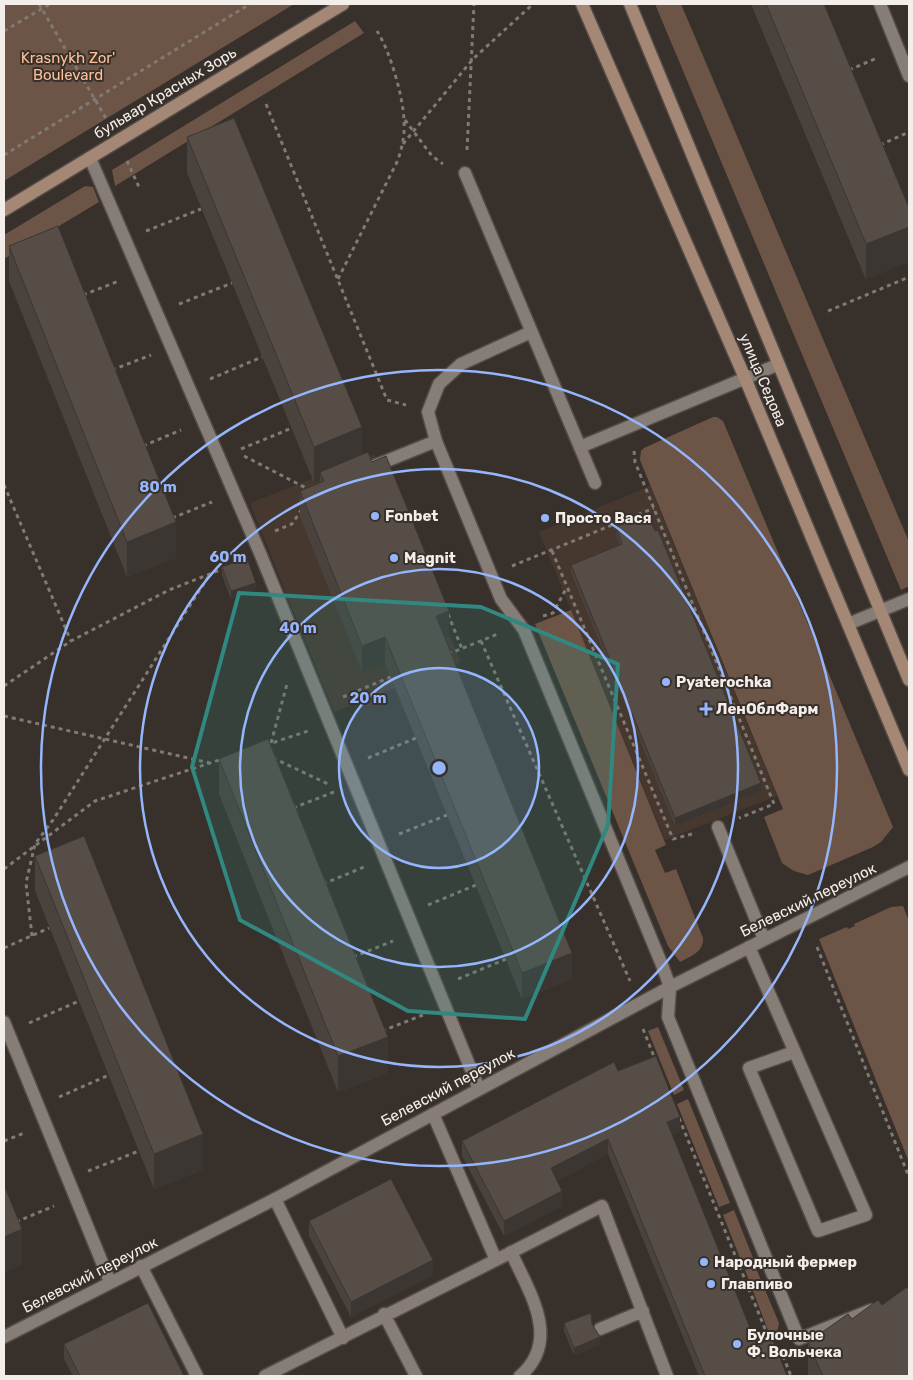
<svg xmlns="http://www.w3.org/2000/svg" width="913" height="1380" font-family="Rubik,sans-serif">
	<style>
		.built { fill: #46382f }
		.green { fill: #6c5546 }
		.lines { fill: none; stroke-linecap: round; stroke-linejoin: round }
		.lane-casing { stroke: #524b47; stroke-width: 15 }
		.street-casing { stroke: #524b47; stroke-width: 15 }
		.secondary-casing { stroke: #524b47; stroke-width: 15 }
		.path { stroke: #807974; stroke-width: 3; stroke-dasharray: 4 4; stroke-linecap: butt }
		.lane { stroke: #877d77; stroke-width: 12 }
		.street { stroke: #877d77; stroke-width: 12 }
		.secondary { stroke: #a48774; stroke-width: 12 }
		.wall { fill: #4a423d }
		.shaded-wall { fill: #3c3632 }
		.building { fill: #564d47; stroke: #3c3632 }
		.marked { fill: #318881; fill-opacity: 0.2; stroke: #318881; stroke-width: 4; stroke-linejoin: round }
		.ring { fill: none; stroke: #95b6fd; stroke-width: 2.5 }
		.poi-dot { fill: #95b6fd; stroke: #38302a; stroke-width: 2 }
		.labels { text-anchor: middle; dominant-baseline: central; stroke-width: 4; stroke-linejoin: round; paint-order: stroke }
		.park-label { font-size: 15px; fill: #fcc098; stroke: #38302a }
		.street-label { font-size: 15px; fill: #f4eeeb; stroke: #38302a }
		.poi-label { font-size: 15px; font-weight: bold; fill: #f4eeeb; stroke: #38302a; text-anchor: start }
		.centre { fill: #95b6fd; stroke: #38302a; stroke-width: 2.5 }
		.ring-label { font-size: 15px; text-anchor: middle; font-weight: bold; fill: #95b6fd; stroke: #38302a; stroke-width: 4; stroke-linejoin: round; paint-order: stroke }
	</style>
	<rect width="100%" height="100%" fill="#38302a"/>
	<path class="built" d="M374 454 461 662 334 712 250 503Z
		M650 486 777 796 665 840 539 532Z"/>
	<path class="green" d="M4 4H294L4 181Z
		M655 4H681L909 542V586L901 590Z
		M355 21 364 33 115 186 112 170Z
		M85 186 93 187 99 202 4 259V235Z
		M713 417H717L723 421 893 827 881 842 873 847 808 875 794 871 782 863 764 817 783 809 640 460 641 451 644 448Z
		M571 610 666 845 655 850 665 873 676 869 703 938C704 952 691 956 680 962L668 946 535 624Z
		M903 906 909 921V1162L819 939 847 927 848 929 855 926 854 924 891 907Z
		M658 1027 684 1090 674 1095 648 1031Z
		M688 1099 730 1203 719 1207 677 1104Z
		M734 1210 753 1258 742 1263 723 1215Z
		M755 1266 779 1323 778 1329 771 1338 745 1270Z"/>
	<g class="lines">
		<defs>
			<path id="lane" d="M880 4 909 76
				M90 158 260 553 479 1089
				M465 173 595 483
				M531 332 461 364 439 384 428 412 436 441 501 599 524 630 662 965 670 987 668 1017 799 1339 871 1310
				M580 447 777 365
				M374 466 436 441
				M848 624 909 599
				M718 827 764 939
				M749 947 866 1215 818 1231 749 1068 794 1052
				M4 1022 110 1282
				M275 1199 343 1338
				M511 1252C529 1292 562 1340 520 1376
				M496 1260 602 1206 667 1376
				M141 1266 197 1376
				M384 1314 416 1376
				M600 1329 643 1311
				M265 1376 496 1260 433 1114"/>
			<path id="street" d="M4 1337 275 1199 670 987 909 867"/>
			<path id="secondary" d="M582 4 745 378 909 770
				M630 4 909 680
				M4 210 343 4"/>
		</defs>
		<use href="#lane" class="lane-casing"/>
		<use href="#street" class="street-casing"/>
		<use href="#secondary" class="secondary-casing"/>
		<path class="path" d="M39 4 107 120
			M4 31 50 4
			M849 70 877 58
			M266 104 387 400 406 405
			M405 120 432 156 443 164
			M403 144 473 59 533 4
			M880 145 909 132
			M467 150 474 4
			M4 155 250 4
			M127 161 139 187
			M146 231 201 209
			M338 279 397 162C402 149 405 135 404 120 403 96 390 51 377 31
			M83 295 119 281
			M179 304 232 283
			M828 311 909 277
			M112 370 151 355
			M210 379 262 357
			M143 446 181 430
			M241 449 292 428
			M634 451 635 462 774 804 739 818
			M244 456 310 490
			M4 485 71 641
			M172 518 212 502
			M275 531 292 524 302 509
			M552 551 673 839 696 833
			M512 566 654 508
			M448 614 462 649
			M543 616 553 613 567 587
			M481 641 630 981
			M448 654 498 634
			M4 686 71 641 169 590 225 568
			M343 697 393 676
			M4 716 210 763
			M271 743 287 684
			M266 745 308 731
			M273 758 328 784
			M368 758 416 738
			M293 808 334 792
			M399 834 447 815
			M4 869 95 801 222 759
			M323 884 364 867
			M428 905 476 885
			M32 936 26 883 35 844 53 820 210 574
			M817 947 909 1177
			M4 948 49 928
			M353 957 393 941
			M458 979 506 959
			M29 1023 79 1001
			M643 1029 655 1059
			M382 1031 423 1015
			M59 1097 109 1075
			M679 1118 770 1341
			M4 1141 24 1133
			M88 1171 139 1151
			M16 1222 54 1206
			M783 1356 791 1376"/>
		<use href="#lane" class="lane"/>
		<use href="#street" class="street"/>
		<use href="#secondary" class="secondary"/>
	</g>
	<path class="wall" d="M751 4H824L909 208 866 280Z
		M187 137 362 455 449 637 445 639 572 979 522 999 385 663 362 672 300 517V491L320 483V480L314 483 187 173Z
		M9 246 176 558 127 577 9 281Z
		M616 527 761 791 675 826 571 573V565L620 545 616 535Z
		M222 567 256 590 231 599 222 575Z
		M219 759 388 1073 338 1092 219 794Z
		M35 856 203 1170 154 1189 35 891Z
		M618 1071 680 1132 672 1135 757 1345 787 1376H699L608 1154 557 1181 562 1206 504 1236 462 1156V1141Z
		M309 1221 433 1275 351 1317 309 1236Z
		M882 1305 909 1376H808V1342L852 1319Z
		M564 1323 592 1324 600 1345 574 1355 564 1331Z
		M64 1344 184 1376H73L64 1359Z"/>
	<path class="shaded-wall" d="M909 227V262L866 280V244Z
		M362 427V463L320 472V480L314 483V447Z
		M176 522V558L127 577V542Z
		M256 583V590L231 599V591Z
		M449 611V637L436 642V616Z
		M385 637V663L362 672V646Z
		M761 783V791L675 826V818Z
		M572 953V979L522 999V973Z
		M388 1037V1073L338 1092V1056Z
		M680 1117V1132L667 1138V1122Z
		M203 1134V1170L154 1189V1154Z
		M608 1139V1154L551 1184V1168Z
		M562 1191V1206L504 1236V1221Z
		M22 1229V1265L4 1273V1237Z
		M433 1260V1275L351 1317V1302Z
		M600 1337V1345L574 1355V1348Z"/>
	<path class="building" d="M766 4H824L909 208V227L866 244Z
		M234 118 362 427 314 447 187 137Z
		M58 226 176 522 127 542 9 246Z
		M368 452 372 462 386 456 449 611 436 616 572 953 522 973 385 637 362 646 300 491 324 481 320 472Z
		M648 514 655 531 658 530 761 783 675 818 571 565 622 544 616 527Z
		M247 558 256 583 231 591 222 567Z
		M268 739 388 1037 338 1056 219 759Z
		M84 836 203 1134 154 1154 35 856Z
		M656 1056 680 1117 667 1122 757 1345 772 1338 787 1376H705L608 1139 551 1168 562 1191 504 1221 462 1141 614 1062 618 1071Z
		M391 1179 433 1260 351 1302 309 1221Z
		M4 1185 22 1229 4 1237Z
		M907 1287 909 1290V1376H823L808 1342 848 1314 852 1319 878 1300 882 1305Z
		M148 1303 184 1376H80L64 1344Z
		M591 1313 592 1324 600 1337 574 1348 564 1323Z"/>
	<path class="marked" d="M239 593 481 607 618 664 608 825 525 1019 408 1011 240 920 192 767Z"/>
	<circle cx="439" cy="768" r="100" fill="#95b6fd" fill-opacity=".12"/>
	<g class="ring">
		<circle cx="439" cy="768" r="100"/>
		<circle cx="439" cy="768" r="199"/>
		<circle cx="439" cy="768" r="299"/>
		<circle cx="439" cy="768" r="398"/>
	</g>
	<g class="poi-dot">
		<circle cx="375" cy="516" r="5"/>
		<circle cx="545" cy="518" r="5"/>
		<circle cx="394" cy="558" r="5"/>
		<circle cx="666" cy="682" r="5"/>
		<path d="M703.5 701.5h5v5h5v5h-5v5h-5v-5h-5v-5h5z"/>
		<circle cx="704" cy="1262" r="5"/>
		<circle cx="711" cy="1284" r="5"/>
		<circle cx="737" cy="1344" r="5"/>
	</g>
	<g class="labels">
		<g class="park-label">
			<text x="68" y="58">Krasnykh Zor'<tspan x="68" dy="17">Boulevard</tspan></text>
		</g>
		<g class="street-label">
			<text transform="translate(165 93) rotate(-31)">бульвар Красных Зорь</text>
			<text transform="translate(763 380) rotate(67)">улица Седова</text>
			<text transform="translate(808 900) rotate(-26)">Белевский переулок</text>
			<text transform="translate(448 1087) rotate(-28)">Белевский переулок</text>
			<text transform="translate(90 1275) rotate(-27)">Белевский переулок</text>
		</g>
		<g class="poi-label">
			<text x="385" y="516">Fonbet</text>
			<text x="555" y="518">Просто Вася</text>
			<text x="404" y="558">Magnit</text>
			<text x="676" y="682">Pyaterochka</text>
			<text x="716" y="709">ЛенОблФарм</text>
			<text x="714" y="1262">Народный фермер</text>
			<text x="721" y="1284">Главпиво</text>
			<text x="747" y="1335">Булочные<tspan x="747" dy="17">Ф. Вольчека</tspan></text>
		</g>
	</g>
	<circle cx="439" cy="768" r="8" class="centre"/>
	<g class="ring-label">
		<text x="158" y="492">80 m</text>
		<text x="228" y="562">60 m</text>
		<text x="298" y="633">40 m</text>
		<text x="368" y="703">20 m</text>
	</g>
	<rect width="913" height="1380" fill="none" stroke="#f4eeeb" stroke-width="10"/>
</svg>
